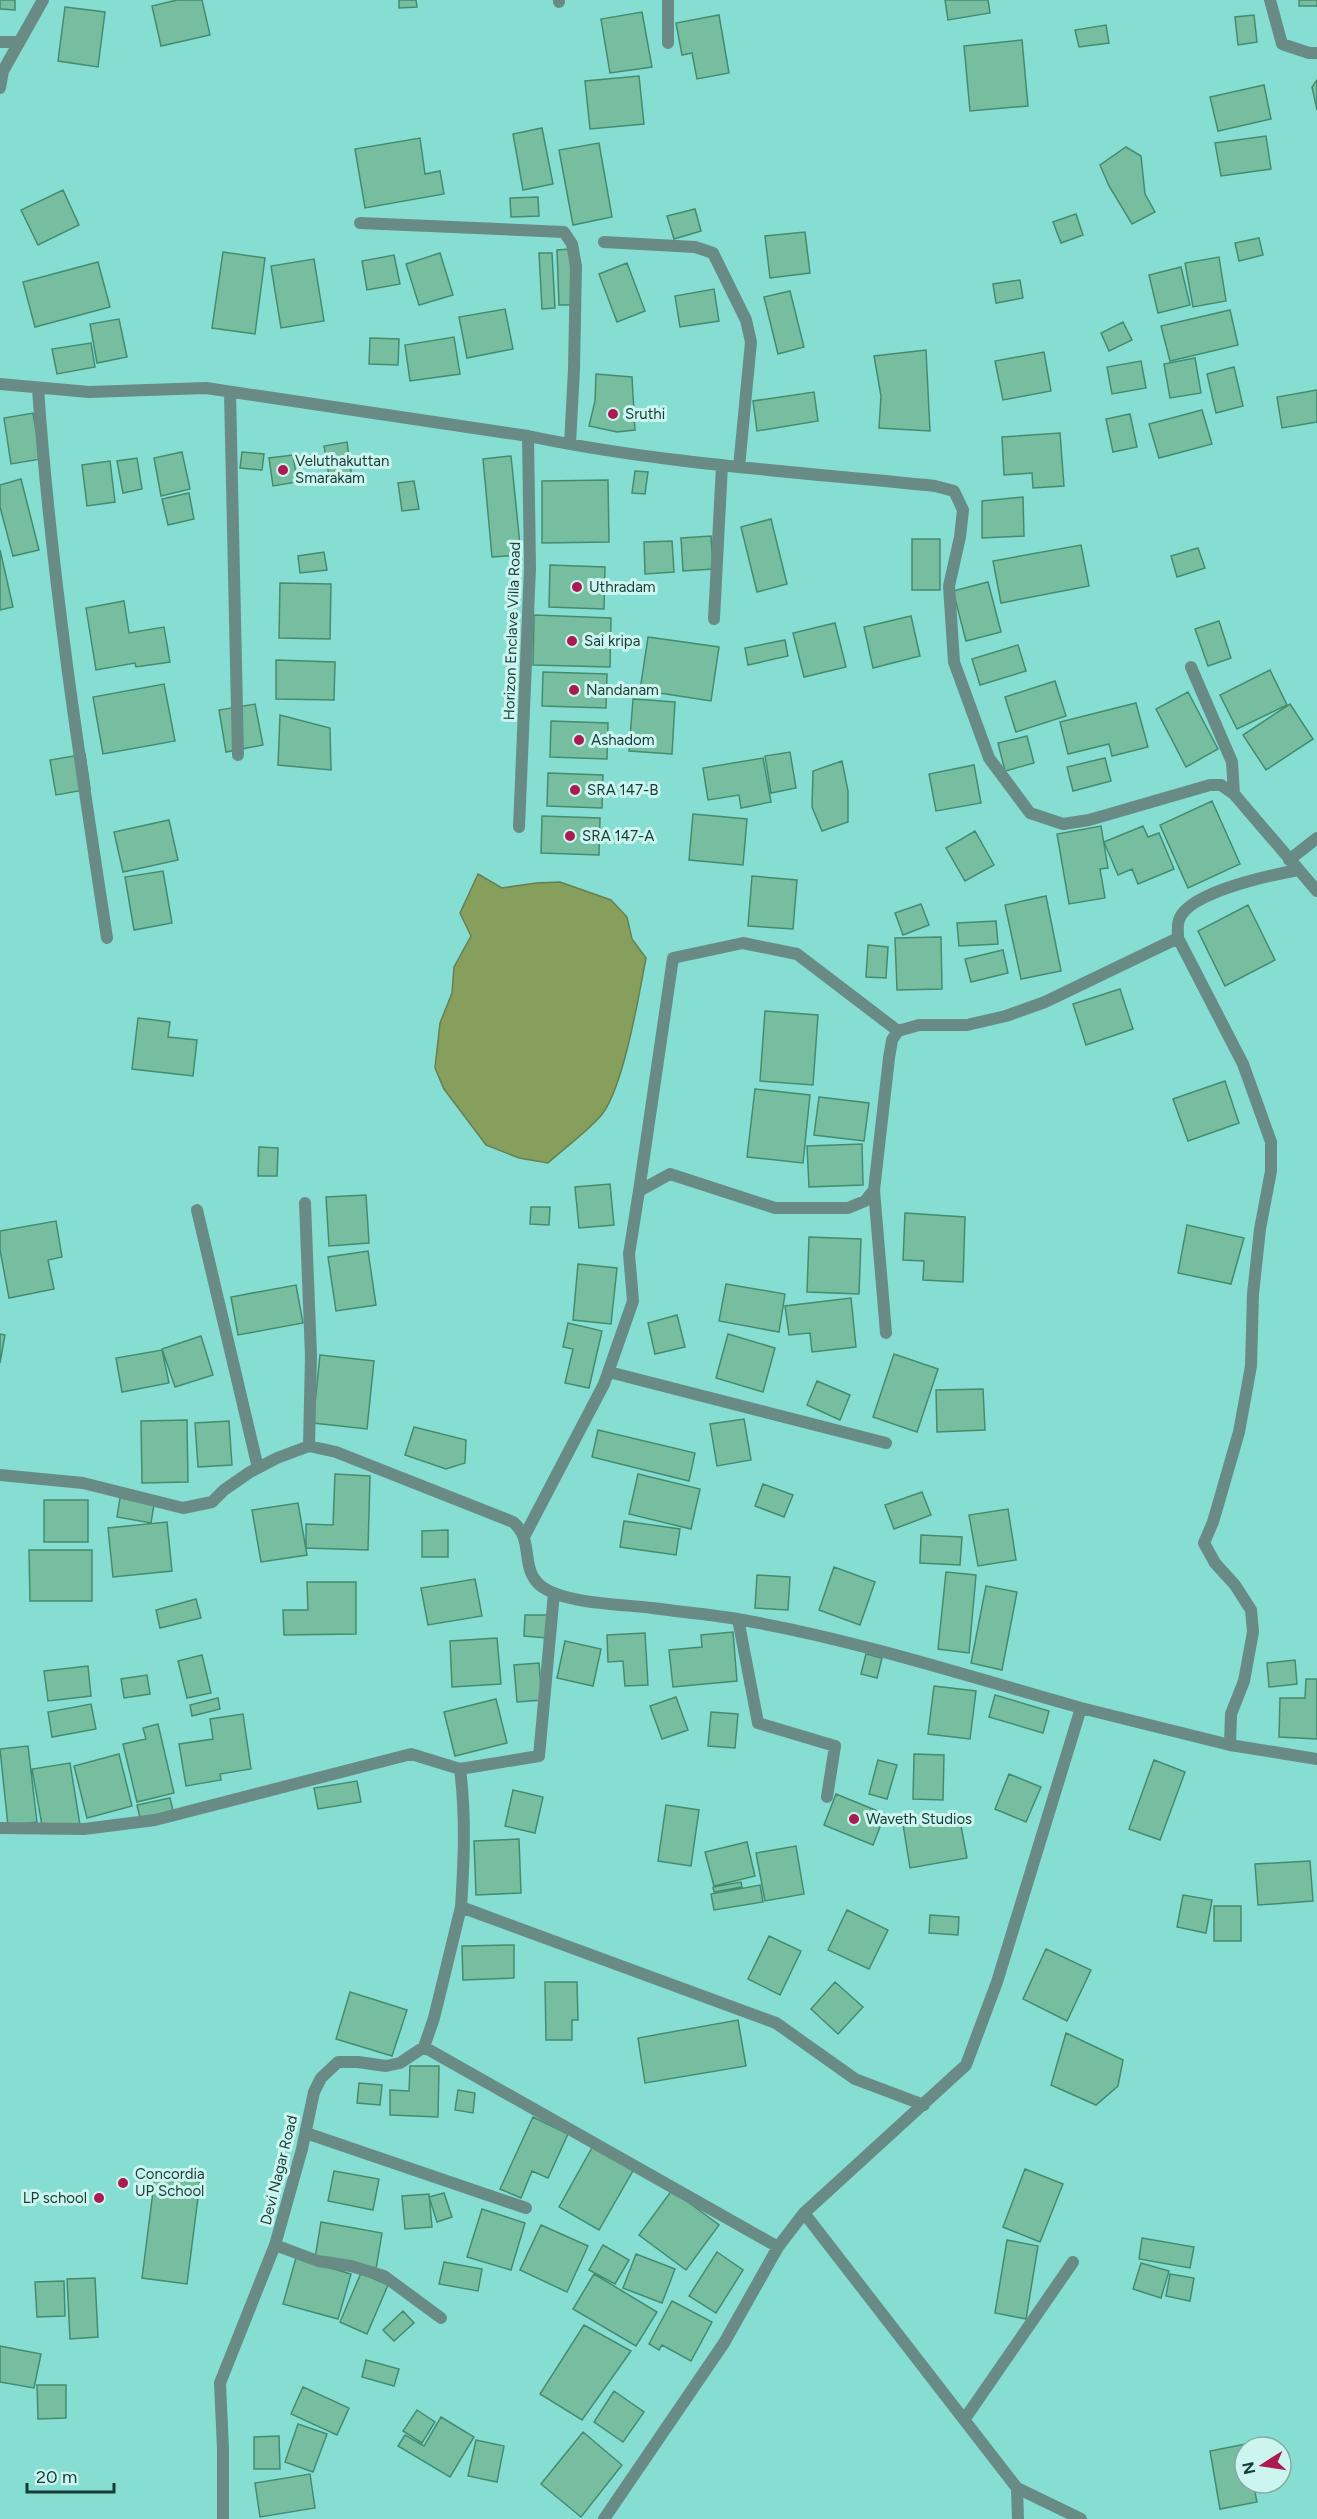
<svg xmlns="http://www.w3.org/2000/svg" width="1317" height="2519" font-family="Figtree,sans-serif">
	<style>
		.water { fill: #879f5d; stroke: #658152; stroke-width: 1.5 }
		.building { fill: #76be9f; stroke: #448c70; stroke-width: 1.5 }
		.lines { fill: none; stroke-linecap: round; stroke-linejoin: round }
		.street { stroke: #698b86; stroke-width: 12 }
		.poi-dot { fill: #ab1a51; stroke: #ccf5ef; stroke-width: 2 }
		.labels { text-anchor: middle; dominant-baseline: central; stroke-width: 6; stroke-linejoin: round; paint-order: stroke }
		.poi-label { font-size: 15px; fill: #173c38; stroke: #ccf5ef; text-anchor: start }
		.street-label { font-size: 15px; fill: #173c38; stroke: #ccf5ef }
	</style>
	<rect width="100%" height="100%" fill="#86ddd2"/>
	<path class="water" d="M478 874 502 888 536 883 560 882 611 900 627 917 632 939 646 958C639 995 624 1084 603 1113 593 1127 562 1150 548 1163L519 1158 486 1145 444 1089 435 1068 440 1023 452 993 454 967 471 936 460 913Z"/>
	<path class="building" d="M0 0H15V10L0 9Z
		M177 0H202L210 35 161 46 152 6Z
		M399 0H416L417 7 399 8Z
		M945 0H988L990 13 948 20Z
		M1299 0H1317V6H1299Z
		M65 7 105 12 98 67 58 61Z
		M642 12 652 67 610 73 601 19Z
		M719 15 729 73 697 79 692 53 682 55 676 23Z
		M1254 15 1257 42 1238 45 1235 17Z
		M1106 25 1109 43 1079 47 1075 30Z
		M1022 40 1028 106 970 111 964 46Z
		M639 76 644 124 590 129 585 81Z
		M1317 80V110L1312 87Z
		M1264 85 1271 119 1218 131 1210 97Z
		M542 128 553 184 523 190 513 134Z
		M1266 136 1271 169 1221 176 1215 143Z
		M420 138 425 174 440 171 444 194 365 208 355 149Z
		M599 143 612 217 573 225 559 150Z
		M1126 147 1141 156 1145 194 1155 212 1132 224 1109 186 1100 165Z
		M63 190 79 225 38 245 21 210Z
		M538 197 539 216 511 217 510 198Z
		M695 209 701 231 674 239 667 216Z
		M1076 214 1083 235 1061 243 1053 222Z
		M805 232 810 273 770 278 765 236Z
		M1259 238 1263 255 1239 261 1235 243Z
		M570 249 572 305H559L557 250Z
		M223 252 265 258 255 334 212 328Z
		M440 253 453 295 419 305 406 264Z
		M539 253H552L555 308 542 309Z
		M394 255 400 284 367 290 362 261Z
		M1219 257 1226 301 1193 307 1185 263Z
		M314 259 324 321 281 328 271 266Z
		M98 262 110 307 35 327 23 282Z
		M627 263 645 311 617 322 599 274Z
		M1181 267 1190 305 1158 313 1149 275Z
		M1020 280 1023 298 996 303 993 284Z
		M714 289 719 321 680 327 675 296Z
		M790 291 804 347 778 354 764 297Z
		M505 309 513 349 467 358 459 317Z
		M1230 310 1238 345 1170 361 1161 326Z
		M119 319 127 357 97 363 90 324Z
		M1123 322 1132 340 1109 351 1101 333Z
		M454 337 460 374 410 381 405 345Z
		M370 338 399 339 398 365 369 364Z
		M91 343 95 367 57 374 52 349Z
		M926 350 930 431 879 428 881 396 874 356Z
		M1044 352 1051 391 1003 400 995 361Z
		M1195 358 1201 393 1170 398 1164 364Z
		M1141 361 1146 388 1112 394 1107 367Z
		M1234 367 1243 406 1216 413 1207 374Z
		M596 374 632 377 635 430 617 432 589 426 595 401Z
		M1317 390V422L1282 428 1277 397Z
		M814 392 818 421 757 431 753 401Z
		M1202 410 1212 444 1159 458 1149 424Z
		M33 413 41 459 11 464 4 418Z
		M1130 414 1137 447 1113 452 1106 419Z
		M1060 433 1064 486 1033 488 1032 473 1004 475 1002 437Z
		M347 442 352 478 330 482 324 446Z
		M182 452 190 489 161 496 154 458Z
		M242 452 264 454 262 470 240 468Z
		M293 455 297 482 273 486 269 458Z
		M511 456 521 555 492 557 483 459Z
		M137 458 142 489 123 493 117 461Z
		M110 461 115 502 87 506 82 465Z
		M635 471 648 472 645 494 632 493Z
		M21 479 39 550 13 556 0 507V485Z
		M608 480 609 542 542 543V481Z
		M414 481 419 509 402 511 398 483Z
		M189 493 194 519 168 525 162 499Z
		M1023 497 1024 536 982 538V501Z
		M771 519 787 584 757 592 741 527Z
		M711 536 713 569 683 571 681 538Z
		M912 539H940V590H912Z
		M672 541 674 572 645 574 644 542Z
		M1081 545 1089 586 1001 603 993 561Z
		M1198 548 1205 568 1177 577 1171 556Z
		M0 550 13 607 0 610Z
		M324 552 327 570 300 573 298 556Z
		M550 565 605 567 604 609 549 607Z
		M988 582 1001 632 966 641 953 591Z
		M280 583 331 584 330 639 279 638Z
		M124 601 129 633 164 627 170 662 136 667 135 663 96 670 86 608Z
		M534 615 611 618 610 667 533 665Z
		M911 616 920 656 873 668 864 627Z
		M1219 621 1231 658 1208 666 1195 629Z
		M835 623 846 667 804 677 793 633Z
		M648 637 719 647 711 701 640 690Z
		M785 640 788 656 748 665 745 648Z
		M1018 645 1026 671 980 685 972 659Z
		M276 660 335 662 334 700 276 699Z
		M1270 670 1287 705 1237 729 1220 695Z
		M543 672 607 674 606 708 542 706Z
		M1055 681 1066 716 1016 732 1005 697Z
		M164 684 175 741 103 754 93 697Z
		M1188 692 1218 749 1186 767 1156 709Z
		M633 699 675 702 672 754 629 751Z
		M1136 703 1148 747 1112 756 1109 744 1068 754 1060 722Z
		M255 704 263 745 226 752 219 710Z
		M1290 704 1313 739 1266 770 1243 735Z
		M280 715 330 728 331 770 278 765Z
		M551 721 608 723 607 759 550 757Z
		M1027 736 1034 763 1005 771 998 743Z
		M790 752 796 788 771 793 765 756Z
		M85 754 90 789 56 795 50 760Z
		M763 758 771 802 741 808 739 795 708 800 703 768Z
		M1105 758 1111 781 1073 791 1067 767Z
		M842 761 848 791V822L822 831 812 807 813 771Z
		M974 765 981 803 936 811 929 774Z
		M548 773 603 775 602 808 547 806Z
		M1212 801 1240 864 1188 888 1160 825Z
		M693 814 747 819 743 865 689 860Z
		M542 816 600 818 599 855 541 853Z
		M169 820 178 860 123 872 114 832Z
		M1101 826 1108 868 1100 869 1105 898 1069 904 1057 834Z
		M1143 826 1148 837 1159 833 1174 869 1138 884 1132 869 1118 875 1104 842Z
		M975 831 994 865 965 881 946 848Z
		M163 871 172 923 134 930 125 877Z
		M752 876 797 880 793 929 748 926Z
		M1046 896 1061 971 1021 979 1005 905Z
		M921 904 929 925 903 935 895 913Z
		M1248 905 1275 960 1225 986 1198 931Z
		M996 921 998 944 959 946 957 923Z
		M941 937 942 989 897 990 895 938Z
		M868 945 888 947 886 978 866 977Z
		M1003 950 1008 973 971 982 965 959Z
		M1120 989 1133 1029 1086 1045 1073 1004Z
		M765 1011 818 1015 813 1085 760 1081Z
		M138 1018 170 1022 168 1037 197 1040 193 1076 132 1069Z
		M1225 1081 1239 1123 1188 1141 1173 1099Z
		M755 1089 810 1095 803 1163 747 1157Z
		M819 1097 869 1103 864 1141 814 1135Z
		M862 1144 863 1185 809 1187 807 1146Z
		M259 1147 278 1148 277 1176H258Z
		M610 1184 614 1225 579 1228 575 1187Z
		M366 1195 369 1243 329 1246 326 1197Z
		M531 1207H550L549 1225 530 1224Z
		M905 1213 965 1217 963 1282 923 1280 924 1261 903 1260Z
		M56 1221 62 1257 48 1260 54 1289 9 1298 0 1250V1231Z
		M1187 1225 1244 1238 1231 1284 1178 1273Z
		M809 1237 861 1239 859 1294 807 1292Z
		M368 1251 376 1305 336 1311 328 1257Z
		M578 1264 617 1268 611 1324 573 1320Z
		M726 1284 785 1294 779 1332 719 1321Z
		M296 1285 303 1323 238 1335 231 1297Z
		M851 1298 856 1347 812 1352 810 1333 789 1335 785 1306Z
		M677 1315 685 1347 655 1354 648 1323Z
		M568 1323 602 1331 589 1388 565 1383 573 1349 563 1347Z
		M0 1334 5 1335 0 1363Z
		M728 1334 775 1348 763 1392 716 1378Z
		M201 1336 213 1375 175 1387 162 1349Z
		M162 1350 169 1383 122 1392 116 1358Z
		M894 1354 938 1369 917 1432 873 1417Z
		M320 1355 374 1361 367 1429 313 1423Z
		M817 1381 850 1395 840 1420 807 1405Z
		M983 1389 985 1430 937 1432 936 1390Z
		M744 1419 751 1460 717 1466 710 1424Z
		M187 1420 188 1482 142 1483 141 1421Z
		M229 1421 232 1465 198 1467 195 1423Z
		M414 1427 466 1440 465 1463 446 1469 405 1455Z
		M598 1430 695 1453 689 1481 592 1457Z
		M335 1474 370 1476 368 1550 306 1548V1524L333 1525Z
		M638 1474 700 1489 691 1529 629 1514Z
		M763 1484 793 1495 784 1517 755 1506Z
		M922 1492 931 1515 894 1529 885 1505Z
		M120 1498 154 1504 151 1523 117 1517Z
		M44 1500H88V1542H44Z
		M298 1503 307 1555 261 1562 252 1510Z
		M1008 1509 1016 1560 978 1566 969 1515Z
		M624 1521 680 1529 676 1555 620 1547Z
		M167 1522 172 1571 113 1577 108 1528Z
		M448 1530V1557H422V1531Z
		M921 1535 962 1537 960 1565 920 1563Z
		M29 1550H92V1601H30Z
		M834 1567 875 1582 860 1625 819 1610Z
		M946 1572 976 1575 969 1653 938 1649Z
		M757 1575 790 1577 788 1610 755 1608Z
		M475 1579 482 1616 428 1625 421 1588Z
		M307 1582H356V1634L284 1635 283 1610H308Z
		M986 1586 1017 1592 1002 1670 971 1663Z
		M196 1599 201 1618 160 1628 156 1610Z
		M525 1615H547V1638L524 1636Z
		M733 1632 737 1681 673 1687 669 1650 702 1647 701 1635Z
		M645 1633 648 1685 625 1686 623 1661 608 1662 607 1635Z
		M497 1638 501 1684 452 1687 450 1641Z
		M565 1641 601 1649 593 1686 557 1678Z
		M866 1654 882 1658 877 1678 861 1674Z
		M202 1655 211 1693 187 1698 178 1661Z
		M1295 1660 1297 1684 1269 1687 1267 1663Z
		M539 1663 542 1700 517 1702 514 1665Z
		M88 1666 91 1696 48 1701 44 1671Z
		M147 1675 150 1694 124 1698 121 1679Z
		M1306 1679H1317V1739L1279 1737 1280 1698H1305Z
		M934 1686 976 1691 970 1739 928 1734Z
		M995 1695 1049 1711 1043 1733 989 1717Z
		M676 1697 688 1730 662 1739 650 1706Z
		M218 1698 220 1709 192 1716 190 1705Z
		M496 1699 507 1743 455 1756 444 1712Z
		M91 1704 96 1729 52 1737 48 1712Z
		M711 1712 738 1714 735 1748 708 1746Z
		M243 1714 251 1769 220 1774 221 1780 186 1786 179 1744 213 1739 210 1719Z
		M158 1724 174 1793 137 1802 123 1744 146 1739 143 1728Z
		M28 1746 37 1822 8 1826 0 1749Z
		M119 1754 132 1806 87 1818 74 1766Z
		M914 1754 944 1755 943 1800 913 1799Z
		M878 1760 897 1765 887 1799 869 1794Z
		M1154 1760 1185 1772 1160 1840 1129 1829Z
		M70 1763 80 1825 43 1831 32 1769Z
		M1009 1774 1041 1787 1026 1822 995 1809Z
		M357 1781 361 1802 318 1809 314 1788Z
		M513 1790 543 1797 535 1833 505 1826Z
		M836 1794 885 1814 873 1845 824 1825Z
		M170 1798 173 1811 140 1818 137 1805Z
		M666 1805 699 1810 691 1866 658 1861Z
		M959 1815 967 1858 910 1868 903 1824Z
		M519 1839 521 1893 476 1895 474 1841Z
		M747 1842 755 1876 714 1886 705 1852Z
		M796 1846 804 1894 765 1901 756 1853Z
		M1310 1861 1313 1901 1258 1905 1255 1864Z
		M741 1882 742 1887 714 1892 713 1887Z
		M760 1885 763 1902 714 1910 711 1894Z
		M1183 1895 1212 1900 1206 1933 1177 1927Z
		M1214 1906H1241V1941H1214Z
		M847 1910 888 1930 869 1969 828 1950Z
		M930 1915 959 1917 958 1935 929 1933Z
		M769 1936 801 1951 780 1995 748 1979Z
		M514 1945V1978L463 1980 462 1946Z
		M1046 1949 1091 1970 1067 2021 1023 1999Z
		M545 1982H577L578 2020H572V2040H546Z
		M835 1982 863 2007 838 2034 811 2009Z
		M350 1992 407 2010 392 2056 336 2039Z
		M738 2020 746 2066 645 2083 638 2038Z
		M1066 2033 1123 2060 1118 2086 1096 2105 1051 2085Z
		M410 2066H439L438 2117 390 2115V2090L409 2091Z
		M359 2083 382 2085 380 2105 357 2103Z
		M458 2090 475 2093 473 2113 455 2110Z
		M533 2117 568 2134 548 2178 532 2171 521 2198 500 2189Z
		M593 2146 634 2169 599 2230 559 2207Z
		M1025 2169 1063 2184 1040 2242 1003 2227Z
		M334 2171 379 2179 373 2210 328 2201Z
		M155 2176 200 2182 187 2284 142 2278Z
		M672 2190 719 2225 686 2270 639 2235Z
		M444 2193 452 2217 437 2222 429 2197Z
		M429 2194 432 2227 405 2229 402 2196Z
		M482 2209 525 2223 511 2270 467 2257Z
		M321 2222 382 2233 376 2269 315 2258Z
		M541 2225 588 2246 567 2292 520 2270Z
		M1142 2238 1194 2247 1190 2268 1139 2259Z
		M1007 2240 1038 2246 1026 2319 995 2313Z
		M603 2245 629 2260 615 2284 589 2270Z
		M717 2252 743 2270 716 2313 689 2296Z
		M636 2254 675 2269 662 2303 623 2288Z
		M296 2258 351 2274 338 2319 283 2304Z
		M444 2262 482 2269 478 2291 439 2284Z
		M1141 2263 1169 2271 1161 2298 1133 2289Z
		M361 2273 388 2285 367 2334 340 2322Z
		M594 2274 657 2312 636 2346 573 2309Z
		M1170 2274 1194 2278 1190 2301 1166 2296Z
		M95 2278 98 2337 70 2339 67 2279Z
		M64 2281 65 2316 37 2317 35 2282Z
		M672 2301 712 2322 691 2361 662 2345 659 2350 649 2344Z
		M403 2311 414 2323 394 2341 383 2330Z
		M584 2325 631 2351 582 2420 540 2394Z
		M0 2346 41 2354 34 2388 0 2382Z
		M366 2360 399 2369 394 2386 362 2377Z
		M37 2385H66V2418L38 2419Z
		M303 2387 349 2408 337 2435 291 2414Z
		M614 2391 644 2412 623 2442 594 2422Z
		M417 2410 435 2422 422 2443 403 2431Z
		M441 2417 474 2437 450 2477 398 2446 405 2435 424 2446Z
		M298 2424 327 2434 313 2472 285 2462Z
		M583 2432 622 2465 581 2517 541 2484Z
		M279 2436 280 2469H254V2437Z
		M476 2440 504 2446 497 2482 468 2476Z
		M1246 2444 1245 2483H1253L1257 2502 1220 2509 1210 2451Z
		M310 2474 315 2508 260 2517 255 2483Z"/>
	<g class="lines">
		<path class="street" d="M559 0V2
			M1270 0 1282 44 1309 53H1317
			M0 42H19
			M668 43V0
			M0 88 3 71 43 0
			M360 223 564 232 572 244 576 266 574 369 570 444
			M604 242 695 247 713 253 746 320 751 342 739 467
			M0 384 89 392 206 388 528 436C662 464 800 472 935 486L954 491 963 510 960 537 949 586 954 662 989 758 1030 813 1063 824 1089 820 1210 785H1221L1234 794 1317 891
			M38 389C51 573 79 756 107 938
			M230 392 238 755
			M714 619 722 465
			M1191 667 1232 762 1234 794
			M519 827 530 568 528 436
			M1289 860 1317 838
			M639 1191 673 958 743 943 797 954 898 1031
			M305 1203 311 1356 309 1446
			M197 1210 258 1468
			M886 1333 874 1190 889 1058 892 1040 898 1031 919 1025H967L1006 1016 1045 1002 1178 938
			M609 1372 886 1443
			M0 1475 83 1483 183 1508 212 1502 224 1490 250 1472 277 1458 309 1446 336 1452 513 1522C535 1540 519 1568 541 1586 565 1604 621 1604 652 1608 680 1612 709 1614 737 1619 854 1639 967 1676 1081 1708
			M525 1535 604 1384 633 1301 629 1254 639 1191 670 1174 775 1208H848L865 1201 874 1190
			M738 1619 758 1723 835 1746 827 1797
			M1230 1745 1231 1714 1244 1681 1253 1632 1251 1610 1235 1585 1215 1563 1204 1543 1213 1522 1239 1432 1251 1366 1253 1294 1260 1229 1271 1171V1142L1243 1064 1178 938C1178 933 1177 925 1179 920 1188 892 1272 875 1298 870
			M460 1769 539 1756 554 1593
			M0 1828 84 1829 155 1820 411 1754 460 1769C466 1816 464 1861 461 1907L776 2023 855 2079 924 2105
			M424 2047 778 2247
			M306 2133 526 2208
			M804 2213 1017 2488 1081 2519
			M275 2245 318 2261 351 2266 384 2276 441 2318
			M964 2420 1073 2262
			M1017 2488 1018 2519
			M223 2519V2449L220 2383 275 2245 302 2149 314 2092 321 2078 338 2062H358L386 2066 400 2063 424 2047 434 2018 461 1907
			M604 2519 724 2343 778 2247 804 2213 966 2065 997 1982 1081 1708 1230 1745 1317 1759"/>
	</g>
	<g class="poi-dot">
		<circle cx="613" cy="414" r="6"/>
		<circle cx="283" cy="470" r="6"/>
		<circle cx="577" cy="587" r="6"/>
		<circle cx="572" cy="641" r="6"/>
		<circle cx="574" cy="690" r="6"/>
		<circle cx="579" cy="740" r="6"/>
		<circle cx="575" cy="790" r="6"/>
		<circle cx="570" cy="836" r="6"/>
		<circle cx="854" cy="1819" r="6"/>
		<circle cx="123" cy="2183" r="6"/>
		<circle cx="99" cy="2198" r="6"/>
	</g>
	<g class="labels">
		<g class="poi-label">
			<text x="625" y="414">Sruthi</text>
			<text x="295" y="461">Veluthakuttan<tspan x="295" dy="17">Smarakam</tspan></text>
			<text x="589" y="587">Uthradam</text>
			<text x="584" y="641">Sai kripa</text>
			<text x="586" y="690">Nandanam</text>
			<text x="591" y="740">Ashadom</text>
			<text x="587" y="790">SRA 147-B</text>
			<text x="582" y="836">SRA 147-A</text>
			<text x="866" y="1819">Waveth Studios</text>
			<text x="135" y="2174">Concordia<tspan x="135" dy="17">UP School</tspan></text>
			<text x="87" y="2198" text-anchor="end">LP school</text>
		</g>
		<g class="street-label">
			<text transform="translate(512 631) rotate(-88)">Horizon Enclave Villa Road</text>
			<text transform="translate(279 2170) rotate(-76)">Devi Nagar Road</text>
		</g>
	</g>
	<g transform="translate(1263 2465) rotate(258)"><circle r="28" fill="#ccf5ef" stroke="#84aba6" stroke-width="1.5"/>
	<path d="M0-4.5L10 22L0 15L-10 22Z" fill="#ab1a51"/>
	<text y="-9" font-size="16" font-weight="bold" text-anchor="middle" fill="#173c38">N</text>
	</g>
	<path d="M27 2483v9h87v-9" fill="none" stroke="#173c38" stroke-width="3"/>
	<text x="36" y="2483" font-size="18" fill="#173c38" stroke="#ccf5ef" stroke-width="4.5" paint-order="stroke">20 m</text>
</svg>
